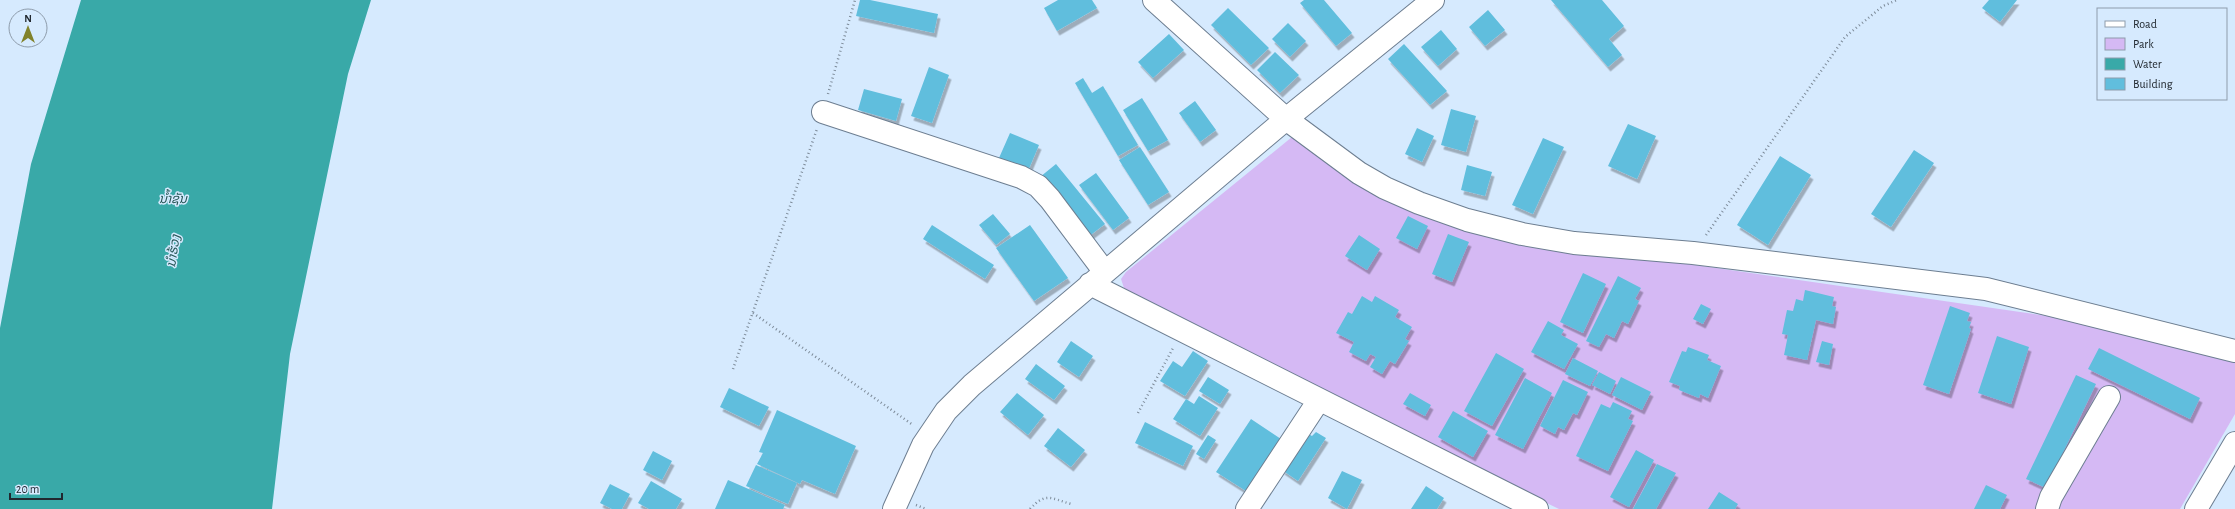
<svg xmlns="http://www.w3.org/2000/svg" width="2235" height="509" font-family="'Alegreya Sans','Noto Sans Lao',sans-serif">
	<style>
		.green { fill: #d5b9f4 }
		.water { fill: #39a9a8 }
		.building { fill: #61bedd; filter: url(#shadow) }
		.lines { fill: none; stroke-linecap: round; stroke-linejoin: round }
		.minor-casing { stroke: #6d7e91; stroke-width: 24 }
		.path { stroke: #7d8b99; stroke-width: 2.5; stroke-dasharray: 1 3; stroke-linecap: butt }
		.minor { stroke: #fff; stroke-width: 22 }
		.labels { text-anchor: middle; dominant-baseline: central; stroke-width: 3; stroke-linejoin: round; paint-order: stroke }
		.water-label { font-size: 13px; font-style: italic; fill: #265555; stroke: #d6eafe }
	</style>
	<defs>
		<filter id="shadow"><feDropShadow dx="2.5" dy="4.5" stdDeviation="0" flood-color="#0004"/></filter>
	</defs>
	<rect width="100%" height="100%" fill="#d6eafe"/>
	<path class="green" d="M1297 136 1482 234 2082 321 2235 358V414L2180 509H1559L1187 328 1124 288 1121 279 1126 272 1292 137Z"/>
	<path class="water" d="M81 0H371L348 74 290 354 272 509H0V328L31 164Z"/>
	<path class="building" d="M860 0H870L938 14 934 33 856 16Z
		M1058 0H1092L1097 8 1057 31 1044 8Z
		M1304 0H1324L1352 33 1336 46 1300 3Z
		M1551 0H1602L1624 26 1609 39 1622 55 1608 67Z
		M1989 0H2017L2000 22 1982 8Z
		M1228 8 1269 48 1251 65 1211 25Z
		M1488 10 1505 30 1485 46 1469 27Z
		M1288 23 1306 41 1290 57 1272 39Z
		M1441 30 1457 49 1438 66 1421 47Z
		M1169 34 1184 50 1153 78 1138 62Z
		M1404 44 1447 91 1430 105 1388 59Z
		M1275 52 1299 75 1280 93 1257 70Z
		M929 67 949 75 932 123 911 116Z
		M1083 78 1092 93 1103 86 1138 145 1118 156 1075 83Z
		M864 89 902 99 896 121 858 110Z
		M1142 98 1168 140 1148 151 1123 110Z
		M1195 101 1216 130 1200 142 1179 113Z
		M1451 109 1476 116 1466 152 1441 145Z
		M1628 124 1656 136 1637 179 1608 166Z
		M1417 128 1434 136 1422 162 1405 154Z
		M1010 133 1039 145 1028 171 999 158Z
		M1543 138 1564 147 1533 214 1512 205Z
		M1140 147 1169 192 1148 205 1119 160Z
		M1914 150 1934 163 1891 227 1871 214Z
		M1780 156 1811 175 1768 245 1737 225Z
		M1056 164 1105 224 1088 237 1040 177Z
		M1467 165 1492 172 1485 196 1461 190Z
		M1096 173 1129 218 1113 230 1079 185Z
		M993 214 1010 234 996 245 979 225Z
		M1408 216 1428 226 1417 249 1396 238Z
		M932 225 994 265 985 279 923 239Z
		M1030 225 1068 278 1034 301 996 248Z
		M1448 234 1469 242 1452 282 1432 274Z
		M1359 235 1380 249 1367 270 1345 256Z
		M1583 273 1606 284 1583 333 1560 322Z
		M1618 276 1641 288 1635 299 1639 301 1628 324 1622 321 1614 338 1606 334 1599 347 1586 341Z
		M1805 290 1834 297 1832 306 1836 307 1833 324 1816 320 1807 360 1784 355 1788 335 1782 334 1787 310 1793 311 1796 299 1803 301Z
		M1362 296 1372 302 1375 296 1399 310 1395 317 1412 327 1405 339 1409 341 1395 364 1390 361 1382 374 1370 367 1376 357 1370 354 1366 361 1349 352 1354 342 1336 333 1348 312 1352 314Z
		M1701 304 1711 309 1703 324 1693 319Z
		M1950 306 1970 313 1967 321 1971 322 1969 328 1971 329 1949 394 1923 385Z
		M1548 321 1564 330 1561 335 1578 344 1564 369 1531 352Z
		M1997 336 2029 347 2011 404 1978 393Z
		M1071 341 1093 356 1079 377 1057 362Z
		M1822 341 1833 344 1829 365 1816 362Z
		M1688 347 1709 355 1707 360 1721 366 1708 398 1700 394 1699 398 1679 390 1680 386 1669 382 1682 351 1686 352Z
		M2099 348 2200 398 2190 419 2088 369Z
		M1193 351 1208 361 1185 396 1160 381 1173 361 1182 367Z
		M1496 353 1524 369 1492 426 1464 411Z
		M1573 358 1598 371 1590 386 1565 374Z
		M1036 364 1065 386 1054 400 1025 379Z
		M1599 372 1616 381 1610 394 1592 385Z
		M2076 375 2096 384 2046 488 2026 479Z
		M1208 377 1229 390 1220 404 1199 391Z
		M1621 377 1651 392 1642 410 1612 395Z
		M1525 378 1552 393 1523 449 1495 435Z
		M1563 380 1588 392 1577 415 1573 413 1564 430 1558 427 1555 434 1540 426Z
		M729 388 769 407 759 426 720 407Z
		M1017 393 1044 415 1028 435 1000 412Z
		M1410 393 1431 405 1425 416 1403 404Z
		M1199 396 1218 408 1200 436 1173 419 1186 399 1194 404Z
		M1613 402 1632 411 1628 419 1633 421 1608 471 1576 456 1601 404 1610 408Z
		M777 410 856 446 835 494 802 480 800 484 757 464 763 453 759 452Z
		M1453 411 1488 431 1473 457 1438 437Z
		M1251 419 1281 439 1246 491 1216 472Z
		M1145 422 1193 446 1183 466 1135 443Z
		M1058 428 1085 450 1071 467 1044 446Z
		M1316 432 1326 438 1298 481 1282 470 1307 433 1312 436Z
		M1208 435 1216 440 1204 459 1196 454Z
		M1636 450 1654 460 1629 507 1610 497Z
		M653 451 672 461 662 480 643 470Z
		M1657 464 1676 473 1656 509H1633Z
		M756 465 797 483 788 504 746 486Z
		M1342 471 1362 480 1347 509 1328 498Z
		M728 480 785 505 783 509H715Z
		M651 481 682 499 676 509H649L638 503Z
		M610 484 630 494 622 509H612L600 503Z
		M1986 485 2007 495 2000 509H1974Z
		M1426 486 1444 498 1437 509H1411Z
		M1719 492 1738 504 1735 509H1708Z"/>
	<g class="lines">
		<defs>
			<path id="minor" d="M1154 0 1286 119 1359 173 1385 188 1419 203 1467 220 1522 234 1574 243 1693 253 1986 289 2235 351
				M823 112 1021 177 1038 186 1050 199 1104 271
				M1090 284 1537 509
				M894 509 923 445 946 411 972 385 1286 119 1433 0
				M1247 509 1319 400
				M2047 509 2051 497 2109 397
				M2196 509 2235 443"/>
		</defs>
		<use href="#minor" class="minor-casing"/>
		<path class="path" d="M828 94 855 0
			M1706 235 1845 37 1883 6 1897 0
			M753 313 913 425
			M733 369 817 129
			M1138 413 1173 348
			M916 505 926 509
			M1030 509C1046 492 1050 498 1071 504"/>
		<use href="#minor" class="minor"/>
	</g>
	<g class="labels">
		<g class="water-label">
			<text x="173" y="199">ນ້ຳຊັນ</text>
			<text transform="translate(174 251) rotate(-81)">ນຳ້ຮວງ</text>
		</g>
	</g>
	<rect x="2097" y="8" width="130" height="92" fill="#d6eafe" stroke="#8e9cab"/>
	<rect x="2105" y="21" width="20" height="6" fill="#ffffff" stroke="#8e9cab"/>
	<text x="2133" y="28" font-size="12" fill="#21282f">Road</text>
	<rect x="2105" y="38" width="20" height="12" fill="#d5b9f4" stroke="#8e9cab"/>
	<text x="2133" y="48" font-size="12" fill="#21282f">Park</text>
	<rect x="2105" y="58" width="20" height="12" fill="#39a9a8" stroke="#8e9cab"/>
	<text x="2133" y="68" font-size="12" fill="#21282f">Water</text>
	<rect x="2105" y="78" width="20" height="12" fill="#61bedd" stroke="#8e9cab"/>
	<text x="2133" y="88" font-size="12" fill="#21282f">Building</text>
	<g transform="translate(28 28)"><circle r="19" fill="#d6eafe" stroke="#8e9cab"/>
	<path d="M0-3L7 15L0 10L-7 15Z" fill="#81822b"/>
	<text y="-6" font-size="11" font-weight="bold" text-anchor="middle" fill="#21282f">N</text>
	</g>
	<path d="M10 493v6h52v-6" fill="none" stroke="#21282f" stroke-width="2"/>
	<text x="16" y="493" font-size="12" fill="#21282f" stroke="#d6eafe" stroke-width="3" paint-order="stroke">20 m</text>
</svg>
